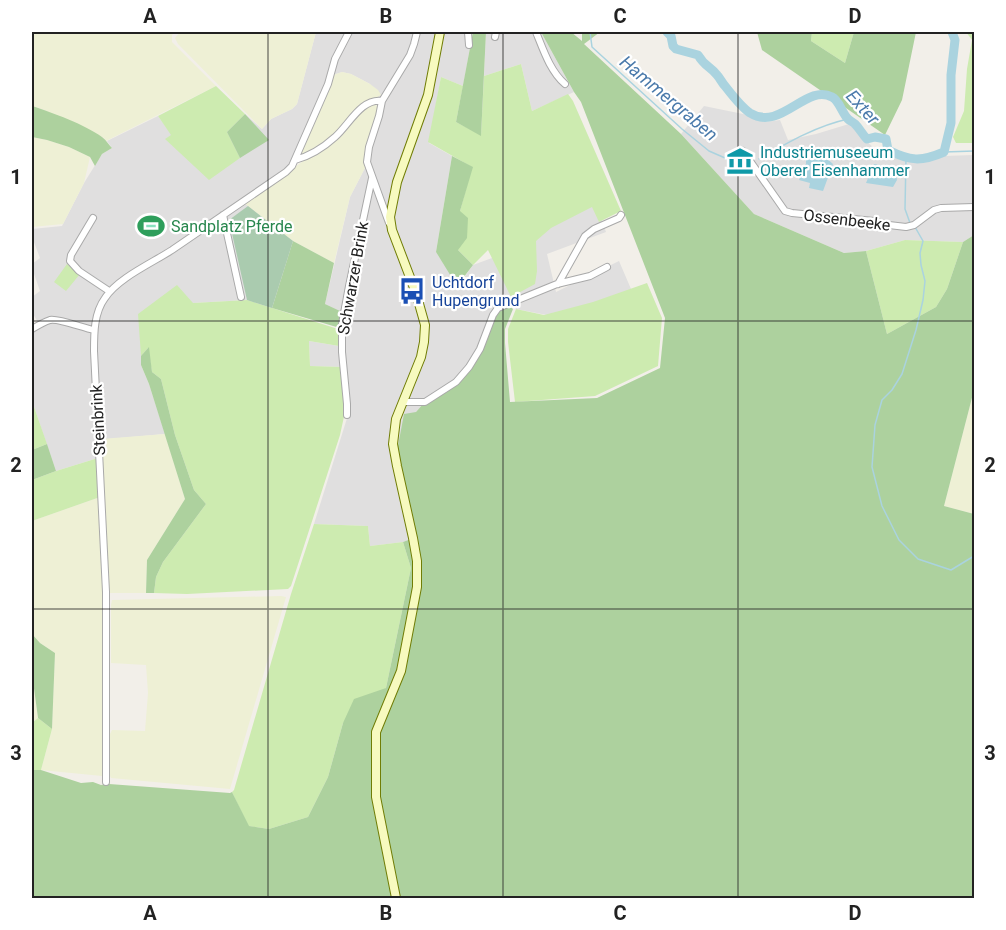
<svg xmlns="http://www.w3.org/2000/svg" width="1006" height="930" font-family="Roboto,sans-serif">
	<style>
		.residential { fill: #e0dfdf }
		.farmland { fill: #eef0d5 }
		.grass { fill: #cdebb0 }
		.forest { fill: #add19e }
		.cemetery { fill: #aacbaf }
		.pitch { fill: #88e0be }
		.water { fill: #aad3df }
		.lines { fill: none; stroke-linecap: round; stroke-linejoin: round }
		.stream { stroke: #aad3df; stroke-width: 1.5 }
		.river { stroke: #aad3df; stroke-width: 9 }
		.street-casing { stroke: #a9a9a9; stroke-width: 8 }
		.secondary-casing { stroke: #707d05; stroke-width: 10 }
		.street { stroke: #fff; stroke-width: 6 }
		.secondary { stroke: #f7fabf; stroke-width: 8 }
		.grid { fill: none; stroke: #222; stroke-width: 1.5; stroke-opacity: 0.55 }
		.labels { text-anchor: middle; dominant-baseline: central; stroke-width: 4.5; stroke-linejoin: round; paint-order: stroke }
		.culture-label { font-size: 16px; fill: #0d838f; stroke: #fff; text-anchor: start }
		.street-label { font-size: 16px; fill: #222; stroke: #fff }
		.leisure-label { font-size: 16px; fill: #27864d; stroke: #fff; text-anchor: start }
		.transit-label { font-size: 16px; fill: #164399; stroke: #fff; text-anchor: start }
		.water-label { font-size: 18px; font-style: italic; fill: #4a7aab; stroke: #fff }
		.neatline { fill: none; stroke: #222; stroke-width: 2 }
		.grid-label { font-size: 20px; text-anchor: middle; font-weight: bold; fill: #222 }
	</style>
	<rect width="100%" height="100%" fill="#f2efe9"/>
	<path class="residential" d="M316 32H473L463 86 441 77 429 143 452 156 436 252 458 286 473 265 492 258 532 235 596 203 606 232 547 254 556 292 619 261 634 296 552 316 516 309 515 304 512 300 463 374 423 404 416 412V537L403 542 370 546 368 526 314 524 348 415 343 367 310 366 309 341 339 346V311L325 304 350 197 366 166 378 108 374 99 370 84 351 74 342 72 333 75 295 167 245 203 293 241 272 308 246 300 193 303 141 365 149 384 165 434 97 440 98 458 56 471 32 401V331L40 326 32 312V297L40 291 32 268V264L40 258 32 237V229L62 226 84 183 102 154 112 148 107 141 158 116 172 135 166 139 227 132 245 114 262 129 271 119 292 109 297 104Z
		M486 32H541L574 92 532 111 521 64 484 76Z
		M704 106 748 115 766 122 780 120 788 140 816 134 849 124 882 156 908 160H929L943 156 974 155V235L963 242 905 240 866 251 844 253 754 214 681 134Z"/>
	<path class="farmland" d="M32 32H175L172 35V42L216 86 106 141 104 138 44 110 32 106Z
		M180 32H316L297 104 292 109 271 119 262 129 178 44 175 38Z
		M342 72 351 74 370 84 378 90 381 95 374 99 334 136 304 155 302 154 301 153 333 75Z
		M372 104H375L378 108 366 166 350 197 334 263 293 241 244 203 323 147 355 116Z
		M32 137 47 140 69 147 90 157 84 183 63 224 32 227Z
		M974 390V514L944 506Z
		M165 434 185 499 147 560 146 593H110L107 590 101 439Z
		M100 497 104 657 102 776 41 770 52 729 55 653 40 643 32 634V521Z
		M281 596 286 597 230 789 111 778 110 776V734L112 730 145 731 148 693 146 665 111 663V605L112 600Z
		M32 647 33 649V681L38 718 32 723Z"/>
	<path class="grass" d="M812 32H854L845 63 811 41Z
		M966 32H974V143H956L953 137 964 111 967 69 972 40Z
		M521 64 532 111 568 94 573 101 621 211 599 222 592 207 551 228 536 241 537 271 535 284 511 297 488 250 473 265 458 250 460 211 472 167 428 142 441 77 463 86 456 122 481 135 484 76Z
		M216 86 245 114 227 132 240 158 209 180 165 139 171 135 158 116Z
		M905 240 963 242 947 289 936 307 887 334 866 251Z
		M67 264 80 274 66 291 54 282Z
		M647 283 662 318 658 366 595 396 515 402 508 342V329L516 309 544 315 593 302Z
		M177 285 193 303 247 300 338 329 339 346 309 341 310 366 343 367 345 412 340 435 291 586 288 589 187 594 154 593 156 577 163 562 206 504 194 490 175 435 161 379 152 372 148 348 141 356 138 314Z
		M32 401 47 444 32 450Z
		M98 458 100 497 32 521V480L56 471Z
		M314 524 368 526 370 546 403 542 411 568 386 688 343 723 328 777 308 817 269 829 248 826 232 792 234 790 291 594Z
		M38 718 52 729 41 770H32V723Z"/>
	<path class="forest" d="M473 32H486L481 136 456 122Z
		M541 32H571L582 41V32H600L584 44 681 134 754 214 844 253 866 251 887 334 936 307 947 289 963 242 974 235V390L944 506 974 514V898H32V770H41L81 783 93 782 101 785 109 784 230 793 232 792 249 826 269 829 308 817 328 777 343 723 354 699 386 688 411 568 403 542 416 537 397 451 404 414 416 412 423 404 464 375 499 309 508 305 513 309 505 329V343L510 402 597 398 660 368 665 318 581 102 574 92Z
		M757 32H812L811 41 845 63 854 32H916L902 100 885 135 762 50Z
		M32 106C53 113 84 124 102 137 106 140 109 145 112 148L102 154 95 166 90 157 69 147 47 140 32 137Z
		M245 114 269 140 240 158 227 132Z
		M452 156 473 167 460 211 468 218 467 238 458 250 473 265 457 286 436 252Z
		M293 241 334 263 325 304 340 311V328L272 308Z
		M149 347 152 372 161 379 175 435 194 490 206 504 163 562 156 577 154 593H146L147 560 185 499 149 384 141 365V356Z
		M47 444 56 471 32 480V450Z
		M32 634 40 643 55 653 52 729 38 718 33 681V650L32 647Z"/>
	<path class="cemetery" d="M248 206 293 241 272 308 247 300 229 220Z"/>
	<path class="pitch" d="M157 216 163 228 145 237 139 225Z"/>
	<path class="water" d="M811 149 823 155 833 164 823 191 809 188 810 183 799 180 806 164V157Z
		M874 164 891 167 896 172 897 180 893 187 866 183Z"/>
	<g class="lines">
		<path class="stream" d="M590 32 592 47 682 129 709 151 732 161 737 168 747 164
			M944 152 974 151
			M906 157 905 209 910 223
			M759 159C787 143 816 126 848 119
			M915 227 923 241 920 253 921 265 925 281 923 300 916 330 902 374 892 390 882 400 875 425 872 467 882 506 899 540 918 559 951 570 974 556"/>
		<path class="river" d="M667 32 671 36 673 46 676 49 698 55C705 67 710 66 717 75 720 78 722 83 725 86 732 95 741 107 750 113 781 132 806 83 832 97 839 100 842 113 848 119 850 121 853 122 855 124 860 129 862 134 867 139L875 137 886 139 888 150C910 161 921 162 944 152L951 123V75L955 40 952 32"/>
		<defs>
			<path id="street" d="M468 32 469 45
				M536 32C543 49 550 71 565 84
				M495 37 496 32
				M743 151 785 211 792 213 874 221 889 225 906 227 914 225 934 210 941 208 974 207
				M295 160C310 156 324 147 335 137 349 125 361 98 382 101
				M223 215 241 297
				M93 218 71 255 70 261 79 271 109 291
				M389 223 367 162 369 147 379 116 382 101 410 55 414 44 417 32
				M558 284 585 236 594 229 619 218 621 215
				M32 329C37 326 44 322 50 320 58 318 83 328 94 330
				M403 402H425L456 382 469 367 480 349 493 315 498 308 557 284 590 276 607 267
				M347 415V404L342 352V324L349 286 372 178
				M106 782V592L94 351C94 333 94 313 105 298 118 278 152 263 172 250 210 224 248 198 286 172L292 166 328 84 335 59 349 32"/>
			<path id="secondary" d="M396 898 376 797V732L401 671 417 587V561L413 538 397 466 393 444 396 419 421 357 424 342 425 325 416 293 392 230 390 217 397 182 428 95 440 32"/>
		</defs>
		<use href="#street" class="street-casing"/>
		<use href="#secondary" class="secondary-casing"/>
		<use href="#street" class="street"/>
		<use href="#secondary" class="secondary"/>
	</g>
	<path class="grid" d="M268 32V898M503 32V898M738 32V898M32 321H974M32 609H974"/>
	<defs>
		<symbol id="museum-bare" viewBox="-9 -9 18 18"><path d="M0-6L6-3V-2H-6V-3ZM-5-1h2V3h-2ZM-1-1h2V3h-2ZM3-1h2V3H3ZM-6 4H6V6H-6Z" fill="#0f9aa8" stroke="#fff" stroke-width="2.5" paint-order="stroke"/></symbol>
		<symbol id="stadium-bare" viewBox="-9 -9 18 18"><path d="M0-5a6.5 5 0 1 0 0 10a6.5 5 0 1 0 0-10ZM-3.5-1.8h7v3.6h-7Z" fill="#2e9e5b" stroke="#fff" stroke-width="2.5" paint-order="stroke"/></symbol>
		<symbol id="bus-bare" viewBox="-9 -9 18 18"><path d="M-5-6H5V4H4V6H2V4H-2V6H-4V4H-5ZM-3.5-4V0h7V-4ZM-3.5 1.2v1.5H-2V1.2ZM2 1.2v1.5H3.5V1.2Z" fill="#1a4fb4" stroke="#fff" stroke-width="2.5" paint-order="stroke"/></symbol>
	</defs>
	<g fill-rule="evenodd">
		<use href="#museum-bare" x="721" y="142" width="38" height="38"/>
		<use href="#stadium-bare" x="132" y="207" width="38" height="38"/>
		<use href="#bus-bare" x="393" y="272" width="38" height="38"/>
	</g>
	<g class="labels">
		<g class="culture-label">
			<text x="760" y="152">Industriemuseeum<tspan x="760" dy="18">Oberer Eisenhammer</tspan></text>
		</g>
		<g class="street-label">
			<text transform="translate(847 220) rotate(7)">Ossenbeeke</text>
			<text transform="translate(353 278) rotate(-80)">Schwarzer Brink</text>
			<text transform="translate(98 420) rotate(-93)">Steinbrink</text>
		</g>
		<g class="leisure-label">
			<text x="171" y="226">Sandplatz Pferde</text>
		</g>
		<g class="transit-label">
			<text x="432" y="282">Uchtdorf<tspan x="432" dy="18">Hupengrund</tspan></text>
		</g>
		<g class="water-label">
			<text transform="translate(669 98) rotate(40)">Hammergraben</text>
			<text transform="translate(863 107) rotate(48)">Exter</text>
		</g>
	</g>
	<rect width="1006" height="930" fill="none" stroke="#ffffff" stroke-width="66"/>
	<rect x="33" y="33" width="940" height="864" class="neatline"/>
	<g class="grid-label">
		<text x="150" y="23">A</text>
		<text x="386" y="23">B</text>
		<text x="620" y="23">C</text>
		<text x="855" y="23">D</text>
		<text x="16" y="184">1</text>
		<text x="990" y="184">1</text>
		<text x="16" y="472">2</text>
		<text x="990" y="472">2</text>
		<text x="16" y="760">3</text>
		<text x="990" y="760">3</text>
		<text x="150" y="920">A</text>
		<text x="386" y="920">B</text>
		<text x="620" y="920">C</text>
		<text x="855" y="920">D</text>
	</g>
</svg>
